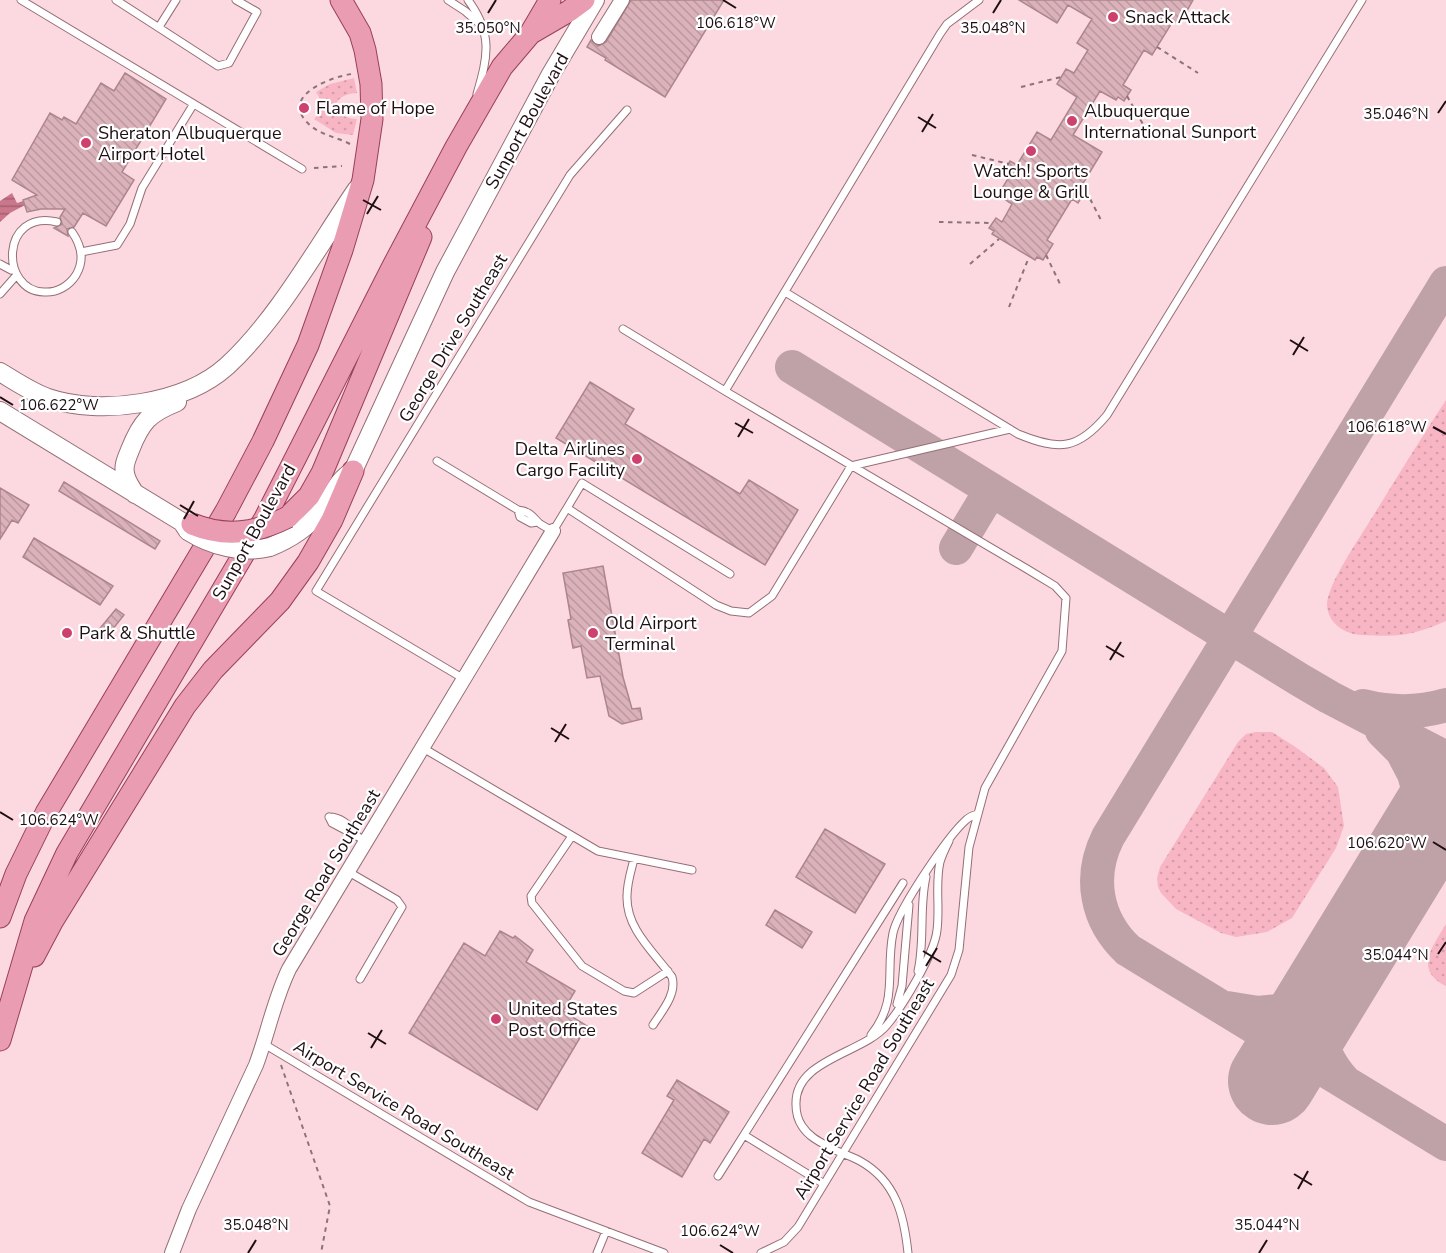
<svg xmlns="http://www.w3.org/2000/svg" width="1446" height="1253" font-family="'Nunito Sans',sans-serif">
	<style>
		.grass { fill: url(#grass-dots) }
		.water { fill: url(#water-rules) }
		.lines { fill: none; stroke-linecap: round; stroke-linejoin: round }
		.taxiway { stroke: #bfa2a8; stroke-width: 34 }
		.runway { stroke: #bfa2a8; stroke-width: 88 }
		.building { fill: url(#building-back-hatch); stroke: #ad858d; stroke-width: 1.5 }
		.lane-casing { stroke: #956f76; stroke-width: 9 }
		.street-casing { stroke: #956f76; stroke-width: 16 }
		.secondary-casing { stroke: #956f76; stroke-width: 20 }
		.primary-casing { stroke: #994059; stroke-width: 23 }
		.path { stroke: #8c7379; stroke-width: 2; stroke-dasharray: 4.5 4.5; stroke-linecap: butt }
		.lane { stroke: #fff; stroke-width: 7 }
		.street { stroke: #fff; stroke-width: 14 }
		.secondary { stroke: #fff; stroke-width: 18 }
		.primary { stroke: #e99cb2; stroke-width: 21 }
		.secondary-bridge-casing { stroke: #956f76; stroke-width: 20; stroke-linecap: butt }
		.primary-bridge-casing { stroke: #994059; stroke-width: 23; stroke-linecap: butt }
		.secondary-bridge { stroke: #fff; stroke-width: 18 }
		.primary-bridge { stroke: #e99cb2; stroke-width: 21 }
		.ticks { fill: none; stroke: #1e0f13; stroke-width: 2 }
		.poi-dot { fill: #ce406e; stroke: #fff; stroke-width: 2 }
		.labels { text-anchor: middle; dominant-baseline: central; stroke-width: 4.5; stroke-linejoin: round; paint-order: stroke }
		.poi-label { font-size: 18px; fill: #1e0f13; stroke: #fff; text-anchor: start }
		.street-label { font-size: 18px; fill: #1e0f13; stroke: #fff }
		.ticks-label { font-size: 15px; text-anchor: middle; fill: #1e0f13; stroke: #fff; stroke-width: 4.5; stroke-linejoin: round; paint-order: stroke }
	</style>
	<defs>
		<pattern id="grass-dots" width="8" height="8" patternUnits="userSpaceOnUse" patternTransform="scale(1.5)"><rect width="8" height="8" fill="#f8b6c4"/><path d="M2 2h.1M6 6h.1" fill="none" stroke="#d49ba8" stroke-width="1.8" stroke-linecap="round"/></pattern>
		<pattern id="water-rules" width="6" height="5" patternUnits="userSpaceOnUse" patternTransform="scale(1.5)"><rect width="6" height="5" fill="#ca778b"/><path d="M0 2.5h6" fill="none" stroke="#a36070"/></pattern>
		<pattern id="building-back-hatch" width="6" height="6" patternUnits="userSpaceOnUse" patternTransform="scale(1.5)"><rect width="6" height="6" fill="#dbb2ba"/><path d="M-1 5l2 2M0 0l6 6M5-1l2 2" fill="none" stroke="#bc989f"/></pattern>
	</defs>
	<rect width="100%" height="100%" fill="#fcd9e0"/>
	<path class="grass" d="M354 78 357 93C330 94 328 118 357 119L353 135 336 133 314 119C322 111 323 102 316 92L330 84Z
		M1446 400V621C1411 636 1399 637 1361 635 1345 634 1328 624 1327 605 1327 584 1361 536 1373 516 1397 477 1421 438 1446 400Z
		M1256 732H1272L1294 746 1324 768 1338 787 1344 826 1336 848 1292 918 1267 932 1236 937 1221 933 1176 909 1161 893 1158 887 1157 878 1160 867 1238 742 1246 734Z
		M1446 924V986C1413 970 1433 946 1446 924Z"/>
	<path class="water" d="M12 193 17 203 23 201 25 205 10 213 0 222V201Z"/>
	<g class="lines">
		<path class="taxiway" d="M1446 283 1108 837C1088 877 1096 920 1128 950L1446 1144
			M792 367 1300 680 1329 697 1446 758
			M956 548 991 490
			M1363 706C1391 713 1419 713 1446 705
			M1333 981C1317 1021 1314 1048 1344 1081
			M1227 1008 1258 1013 1278 1011 1302 1002 1333 981 1406 860 1419 823 1418 788 1414 774 1402 751 1382 731"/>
		<path class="runway" d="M1272 1081 1446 796"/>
	</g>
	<path class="building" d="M631 0H724L665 97 605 60 606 58 587 47 591 40 598 46 606 42Z
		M1019 0H1193L1184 16 1181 14 1176 23 1173 21 1152 55 1144 50 1123 85 1131 90 1124 101 1118 97 1116 100 1100 91 1073 135 1102 152 1082 185 1087 188 1078 203 1072 199 1047 240 1053 244 1043 260 1037 257 1035 260 992 234 994 231 989 228 996 218 1002 222 1012 204 998 195 1009 177 1003 173 1010 161 1017 165 1037 132 1051 140 1077 97 1057 84 1066 69 1074 73 1088 50 1077 43 1092 19 1068 5 1057 23Z
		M125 73 166 99 122 172 134 180 106 226 83 213 74 227 67 229 68 236 54 228 62 224 60 217 65 209H41L27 212 23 200 37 195 12 180 50 113 62 120 64 117 76 124 101 83 114 91Z
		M590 382 634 409 625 424 740 494 749 480 798 510 765 565 556 438Z
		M64 482 160 541 155 549 59 491Z
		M0 488 29 505 18 523 12 520 0 539Z
		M34 538 113 586 100 605 23 557Z
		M603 566 623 677 632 709 640 708 642 719 622 724 609 716 600 676 587 678 581 646 573 648 568 620 571 619 563 573Z
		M116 609 124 615 105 639 97 632Z
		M825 829 885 864 855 913 796 877Z
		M775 910 812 932 802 948 766 925Z
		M500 931 513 938 515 936 533 950 526 962 575 991 563 1011 587 1026 537 1110 409 1033 464 943 485 956Z
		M677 1080 729 1112 710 1143 704 1139 682 1177 642 1153 674 1100 667 1096Z"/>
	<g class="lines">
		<defs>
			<path id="lane" d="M21 0 302 169
				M116 0 218 66 229 63 257 12 236 0
				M448 0 465 11 480 24
				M468 0C493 34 488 56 477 94
				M159 27 176 0
				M57 222C0 209 0 291 44 292 57 293 69 286 76 275 85 260 81 245 72 232
				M81 252 117 245 130 224 142 188 193 105
				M0 264 11 270
				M785 292 1018 434C1059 451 1078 450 1107 415L1362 0
				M0 294 15 277
				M623 329 725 391 1027 569 1055 586 1066 598 1062 651 985 788 969 847 959 950 951 975 798 1227 784 1242 761 1253
				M725 391 940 34 947 24 979 0
				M437 461 518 510C529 511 532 516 539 523 543 526 549 529 553 531L567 508 716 605 731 611 749 613 772 596 851 466 1010 429
				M567 508 582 483 730 574
				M518 510 520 517 531 523 538 522
				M464 679 316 591 570 175 627 110
				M423 748 598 851 692 870
				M329 817 332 823 366 841
				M329 817C341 817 349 825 356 834
				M572 836 531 896 532 903 582 966 624 991 634 993 668 971
				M634 859C631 871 627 883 627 896 626 929 654 952 672 977 677 994 662 1011 653 1025
				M347 871 397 900 402 907 360 979
				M918 971C925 940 919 908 926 877
				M897 1004 902 986 909 905
				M871 1035C899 1000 885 972 893 933 898 910 947 837 966 820 969 817 974 815 978 814
				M264 1044 529 1202 664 1253
				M744 1135 824 1184
				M718 1176 903 883
				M597 1253 606 1231
				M908 1253C904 1215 896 1181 860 1161 851 1156 840 1153 831 1148 820 1142 809 1137 802 1126 798 1120 796 1112 796 1105 794 1059 863 1054 887 1025 902 1007 935 953 937 930 940 908 935 883 940 862 942 855 946 847 949 841"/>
			<path id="street" d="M599 37 622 0
				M172 1253 189 1209 256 1065C268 1033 274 1000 289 969L553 531"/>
			<path id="secondary" d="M0 372C15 381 31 392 48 398 101 416 185 404 227 366 278 319 318 246 357 189
				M0 411 182 522 188 531
				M135 494C131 487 126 481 125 473 123 465 127 458 130 450 141 422 149 413 177 402
				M270 547C290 539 307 528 321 511 333 496 336 481 353 471L445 272 551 74 595 0"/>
			<path id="primary" d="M533 32 569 11 584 0
				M288 517 309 496 322 473 421 237
				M0 917 16 874 46 813 226 511 263 441 308 345 342 250 363 180 372 119 371 84 365 50 360 33 341 0
				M34 956 52 922 185 706 213 670 280 601 308 562 332 520 353 471
				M0 1040 35 921 67 853 265 518 393 266 456 147 502 67 530 34 550 0"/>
		</defs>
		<use href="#lane" class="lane-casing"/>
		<use href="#street" class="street-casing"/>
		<use href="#secondary" class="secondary-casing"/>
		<use href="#primary" class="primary-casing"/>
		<path class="path" d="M1157 47 1198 73
			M1021 87 1061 77
			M1127 96 1148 133
			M350 144C335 136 317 135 305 120 283 94 334 76 352 74
			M972 155 1009 164
			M314 168 342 166
			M1086 191 1102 222
			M939 222 993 223
			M1046 255 1061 286
			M970 264 999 239
			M1009 307 1029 257
			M281 1065 330 1206 321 1253"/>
		<use href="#lane" class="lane"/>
		<use href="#street" class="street"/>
		<use href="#secondary" class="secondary"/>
		<use href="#primary" class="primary"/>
		<defs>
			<path id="secondary-bridge" d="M188 531C212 546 242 554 270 547"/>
			<path id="primary-bridge" d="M192 524C226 538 256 533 288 517"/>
		</defs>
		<use href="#secondary-bridge" class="secondary-bridge-casing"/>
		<use href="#primary-bridge" class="primary-bridge-casing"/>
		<use href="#secondary-bridge" class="secondary-bridge"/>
		<use href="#primary-bridge" class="primary-bridge"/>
	</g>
	<path class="ticks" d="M723 0 736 8M488 13 496 0M993 13 1001 0M1438 113 1446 101M918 117 936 128M922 132 933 114M363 200 381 210M367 214 378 196M1290 340 1308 351M1293 355 1304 337M0 397 13 405M735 423 753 433M1433 427 1446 434M738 437 749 419M180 505 198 516M184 519 194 501M1106 646 1124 657M1110 660 1121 642M551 728 569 739M555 742 566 724M0 812 13 820M1433 842 1446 850M923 951 941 962M1438 954 1446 942M926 966 937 948M368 1033 386 1044M371 1048 382 1030M1294 1174 1312 1185M1298 1189 1308 1171M720 1245 733 1253M248 1253 256 1240M1259 1253 1267 1240"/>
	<g class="poi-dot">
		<circle cx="1113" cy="17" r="6"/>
		<circle cx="304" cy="108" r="6"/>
		<circle cx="1072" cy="121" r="6"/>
		<circle cx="86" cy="143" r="6"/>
		<circle cx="1031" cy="151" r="6"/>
		<circle cx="637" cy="459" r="6"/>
		<circle cx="67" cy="633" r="6"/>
		<circle cx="593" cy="633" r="6"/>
		<circle cx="496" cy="1019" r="6"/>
	</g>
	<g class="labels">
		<g class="poi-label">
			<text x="1125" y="17">Snack Attack</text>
			<text x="316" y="108">Flame of Hope</text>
			<text x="1084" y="111">Albuquerque<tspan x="1084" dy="21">International Sunport</tspan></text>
			<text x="98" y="133">Sheraton Albuquerque<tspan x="98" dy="21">Airport Hotel</tspan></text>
			<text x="1031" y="171" text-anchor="middle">Watch! Sports<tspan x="1031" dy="21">Lounge &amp; Grill</tspan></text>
			<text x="625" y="449" text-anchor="end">Delta Airlines<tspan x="625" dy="21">Cargo Facility</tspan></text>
			<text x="605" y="623">Old Airport<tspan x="605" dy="21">Terminal</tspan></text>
			<text x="79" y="633">Park &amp; Shuttle</text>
			<text x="508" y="1009">United States<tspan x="508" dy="21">Post Office</tspan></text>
		</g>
		<g class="street-label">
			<text transform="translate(527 121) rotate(-61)">Sunport Boulevard</text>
			<text transform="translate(453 338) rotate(-59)">George Drive Southeast</text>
			<text transform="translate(254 532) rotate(-61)">Sunport Boulevard</text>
			<text transform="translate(326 873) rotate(-59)">George Road Southeast</text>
			<text transform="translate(864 1089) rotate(-59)">Airport Service Road Southeast</text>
			<text transform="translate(404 1110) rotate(31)">Airport Service Road Southeast</text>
		</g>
	</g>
	<g class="ticks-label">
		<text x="736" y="28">106.618°W</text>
		<text x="488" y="33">35.050°N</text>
		<text x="993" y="33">35.048°N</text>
		<text x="1396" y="119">35.046°N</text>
		<text x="59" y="410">106.622°W</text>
		<text x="1387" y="432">106.618°W</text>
		<text x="59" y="825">106.624°W</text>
		<text x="1387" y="848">106.620°W</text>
		<text x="1396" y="960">35.044°N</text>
		<text x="256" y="1230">35.048°N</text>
		<text x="1267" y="1230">35.044°N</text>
		<text x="720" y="1236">106.624°W</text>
	</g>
</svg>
